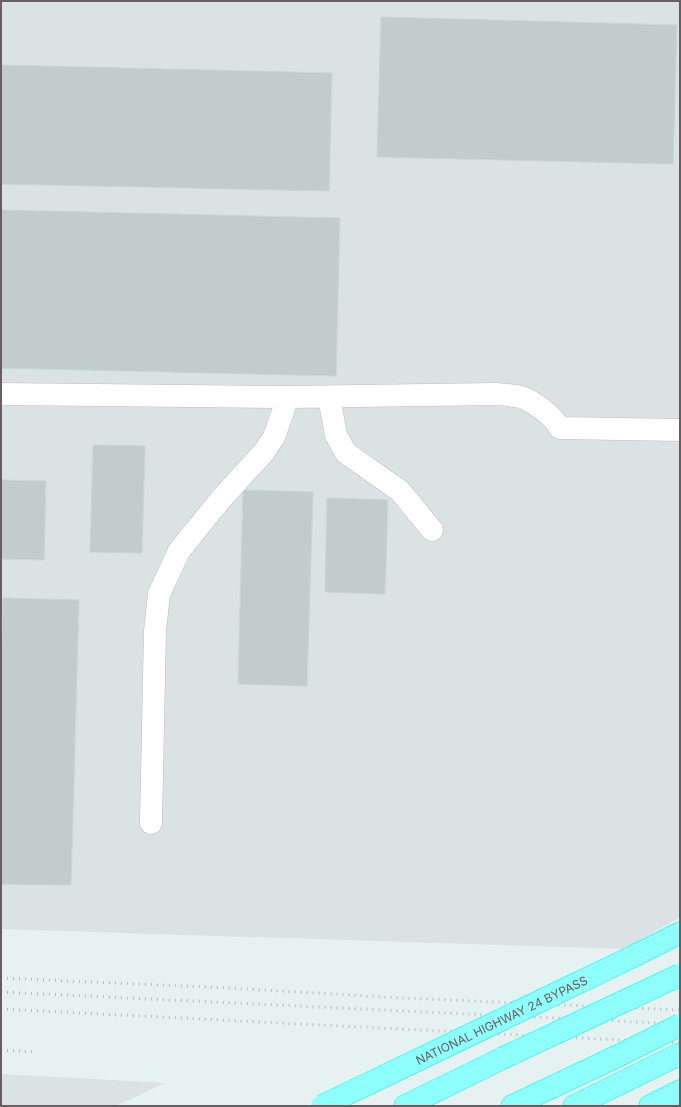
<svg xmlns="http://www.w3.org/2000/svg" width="681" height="1107" font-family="Inter,sans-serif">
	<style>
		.industrial { fill: #dae2e3 }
		.building { fill: #c3cccc; stroke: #c4d7d5 }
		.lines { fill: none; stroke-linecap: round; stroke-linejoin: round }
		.minor-casing { stroke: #c3bbbc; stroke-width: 23 }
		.highway-casing { stroke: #00f7e2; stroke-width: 23 }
		.minor { stroke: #fff; stroke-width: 22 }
		.highway { stroke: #8ffffc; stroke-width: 22 }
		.rail { stroke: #b9b7b7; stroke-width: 3; stroke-dasharray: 1 5; stroke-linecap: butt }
		.highway-bridge-casing { stroke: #00f7e2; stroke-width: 23; stroke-linecap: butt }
		.highway-bridge { stroke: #8ffffc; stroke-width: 22 }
		.labels { text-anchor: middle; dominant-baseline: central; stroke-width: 3.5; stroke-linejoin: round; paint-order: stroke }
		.street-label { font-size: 12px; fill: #685d60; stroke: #fff }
	</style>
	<rect width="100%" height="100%" fill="#e6f1f1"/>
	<path class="industrial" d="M1 1H680V917L624 949 1 929Z
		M1 1074 165 1083 115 1106H1Z"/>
	<path class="building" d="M381 17 677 25 673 164 377 157Z
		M1 65 332 73 329 191 1 184Z
		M1 210 340 218 336 376 1 368Z
		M93 445 145 446 142 553 90 552Z
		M1 480 46 481 44 560 1 559Z
		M243 490 313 492 307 686 238 684Z
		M327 498 388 500 385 594 325 592Z
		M3 598 79 600 71 885 1 884V673Z"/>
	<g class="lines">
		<defs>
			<path id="minor" d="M1 394 288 397 496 394C505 395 515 395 524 398 537 404 553 416 560 428L680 430
				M329 397 336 435 346 453 400 491 432 530
				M151 823 155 631 159 594 179 551 221 499 264 452 274 437 288 397"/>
			<path id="highway" d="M632 957 680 933
				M405 1106 503 1058
				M512 1106 620 1055
				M574 1106 680 1054
				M650 1106 680 1091"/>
		</defs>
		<use href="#minor" class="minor-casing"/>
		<use href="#highway" class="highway-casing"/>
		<use href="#minor" class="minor"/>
		<use href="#highway" class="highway"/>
		<path class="rail" d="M1 978 229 988 403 998 680 1010
			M1 992 680 1024
			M1 1009 680 1043
			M1 1050 35 1052"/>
		<defs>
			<g id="highway-bridge">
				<path d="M620 1055 680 1025"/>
				<path d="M503 1058 680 975"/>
				<path id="s1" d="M322 1106 632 957"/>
			</g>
		</defs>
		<use href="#highway-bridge" class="highway-bridge-casing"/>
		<use href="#highway-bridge" class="highway-bridge"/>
	</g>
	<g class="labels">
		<g class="street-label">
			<text stroke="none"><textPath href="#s1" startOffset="199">NATIONAL HIGHWAY 24 BYPASS</textPath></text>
		</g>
	</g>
	<rect width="681" height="1107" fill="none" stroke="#685d60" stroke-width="4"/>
</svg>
